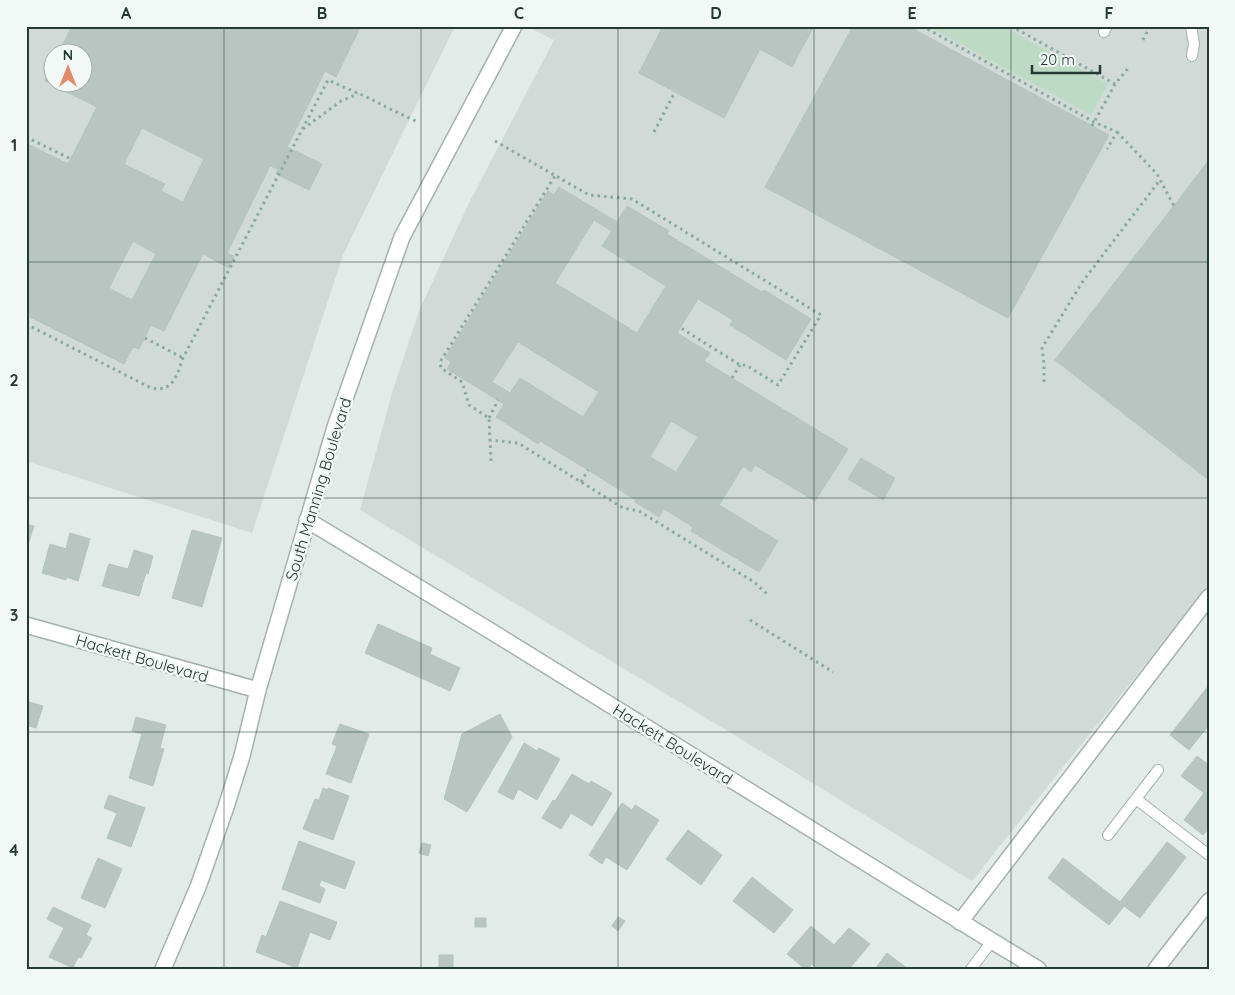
<svg xmlns="http://www.w3.org/2000/svg" width="1235" height="995" font-family="Quicksand,sans-serif">
	<style>
		.built { fill: #d1dad6; fill-rule: evenodd }
		.green { fill: #bddac5 }
		.building { fill: #b8c5c0; stroke: #b5c4be; fill-rule: evenodd }
		.lines { fill: none; stroke-linecap: round; stroke-linejoin: round }
		.service-casing { stroke: #a5b2ae; stroke-width: 12 }
		.minor-casing { stroke: #a5b2ae; stroke-width: 18 }
		.tertiary-casing { stroke: #a5b2ae; stroke-width: 18 }
		.path { stroke: #86aba0; stroke-width: 3; stroke-dasharray: 2.5 4; stroke-linecap: butt }
		.service { stroke: #fff; stroke-width: 10 }
		.minor { stroke: #fff; stroke-width: 15 }
		.tertiary { stroke: #fff; stroke-width: 15 }
		.grid { fill: none; stroke: #243a34; stroke-width: 1; stroke-opacity: 0.55 }
		.labels { text-anchor: middle; dominant-baseline: central; stroke-width: 5; stroke-linejoin: round; paint-order: stroke }
		.street-label { font-size: 16px; fill: #243a34; stroke: #f2f8f5 }
		.neatline { fill: none; stroke: #243a34; stroke-width: 2 }
		.grid-label { font-size: 16px; text-anchor: middle; font-weight: bold; fill: #243a34 }
	</style>
	<rect width="100%" height="100%" fill="#e2ebe7"/>
	<path class="built" d="M26 26H455L343 255 252 533 26 461ZM52 52H82V82H52Z
		M526 26H1209V585L972 881 736 736 360 510 392 393 419 311 468 205 554 40Z"/>
	<path class="green" d="M928 26H1003L1108 84 1091 115Z"/>
	<path class="building" d="M72 26H361L336 77 325 71 287 147 289 148 278 169 270 166 227 253 234 256 229 268 203 254 164 331 151 325 139 349 133 347 124 364 26 315V143L68 164 97 107 45 81 52 66V82H82V52H59ZM142 128 204 159 183 202 161 191 165 184 124 164ZM133 241 156 254 132 300 109 288Z
		M663 26H814L792 67 760 49 724 118 639 73Z
		M853 26H908L1109 135 1008 318 765 187Z
		M289 148 322 164 309 190 276 174Z
		M1209 160V480L1055 360Z
		M559 187 617 222 627 206 669 231 667 234 762 292 764 290 811 319 786 360 730 325 733 320 698 299 677 333 710 353 704 361 848 449 815 501 755 465 751 472 743 466 719 505 778 541 759 572 691 531 693 527 664 509 659 517 635 502 636 500 588 470 540 441 538 444 496 417 504 404 447 369 451 362 445 358 548 191 554 195ZM594 220 612 231 602 246 666 286 637 333 555 283ZM518 342 599 392 583 417 520 378 510 393 492 382ZM671 421 698 437 676 472 650 457Z
		M861 458 895 478 883 500 848 479Z
		M26 524 34 526 26 551Z
		M192 530 222 538 202 607 172 598Z
		M70 533 90 539 78 581 66 577V580L42 573 50 544 66 549Z
		M134 550 153 556 148 574 146 573 139 596 102 586 109 564 128 569Z
		M378 624 432 648 430 654 460 668 450 691 365 653Z
		M1209 685V725L1189 750 1170 735Z
		M26 701 43 706 36 728 26 725Z
		M500 714 512 737 467 812 444 799 462 734Z
		M136 717 166 725 160 748 164 749 153 786 129 778 142 734 132 731Z
		M340 724 369 734 351 783 326 774 337 746 332 744Z
		M524 743 537 751 539 748 560 759 537 800 518 789 513 800 498 792Z
		M1197 756 1209 765V828L1203 835 1184 820 1204 793 1181 776Z
		M572 774 589 784 591 781 612 793 592 826 571 813 561 829 542 818 553 800 555 801Z
		M323 788 328 790V788L349 796 333 840 303 829 315 799 319 800Z
		M109 795 145 808 131 847 107 838 117 813 104 808Z
		M622 803 632 810 635 805 659 820 627 870 606 857 602 864 589 855Z
		M688 830 722 855 701 885 666 859Z
		M299 841 355 862 345 889 321 880 319 886 325 889 320 903 282 889Z
		M1167 842 1186 857 1140 918 1124 906 1109 925 1048 878 1063 858 1120 902Z
		M422 843 431 845 428 856 419 853Z
		M98 858 122 869 105 908 81 898Z
		M752 877 793 910 774 933 733 901Z
		M280 901 337 922 330 940 310 932 297 968 256 952 262 935 266 937Z
		M53 907 91 925 86 935 92 938 81 958 78 957 73 968 49 957 64 928 47 919Z
		M618 917 625 921 618 931 612 926Z
		M475 918H486V927H475Z
		M811 926 834 945 849 928 870 944 849 969H817L812 964 808 969H805L787 954Z
		M887 953 908 969H875Z
		M439 955H453V969H439Z"/>
	<g class="lines">
		<defs>
			<path id="service" d="M1191 26 1194 44 1192 56
				M1104 32 1107 26
				M1136 799 1209 855
				M1108 835 1158 770
				M971 969 992 941"/>
			<path id="minor" d="M26 625 258 690
				M960 922 1209 597
				M1156 969 1209 901"/>
			<path id="tertiary" d="M307 520 489 630 992 941 1038 969
				M163 969 198 887 226 807 242 756 258 690 335 427 402 237 514 26"/>
		</defs>
		<use href="#service" class="service-casing"/>
		<use href="#minor" class="minor-casing"/>
		<use href="#tertiary" class="tertiary-casing"/>
		<path class="path" d="M922 26 1094 122 1117 132 1107 149
			M1011 26 1115 84
			M1143 40 1150 26
			M1092 126 1115 84 1130 66
			M303 129 341 101 358 94
			M654 132 675 92
			M1117 132 1157 174 1174 206
			M26 137 71 159
			M495 141 589 195 632 199 821 315 778 385 746 365H740L681 328
			M26 324 151 388C174 393 177 374 183 358L328 80 371 99 388 108 418 122
			M145 338 183 358
			M732 378 740 365
			M1044 382V364L1042 348 1083 281 1160 180
			M489 418 498 400
			M489 440 518 443 623 508 639 511 754 582 768 595
			M491 461 489 418 469 405 462 382 441 368 440 362 555 176
			M581 482 588 470
			M750 620 833 672"/>
		<use href="#service" class="service"/>
		<use href="#minor" class="minor"/>
		<use href="#tertiary" class="tertiary"/>
	</g>
	<path class="grid" d="M224 26V969M421 26V969M618 26V969M814 26V969M1011 26V969M26 262H1209M26 498H1209M26 732H1209"/>
	<g class="labels">
		<g class="street-label">
			<text transform="translate(318 489) rotate(-73)">South Manning Boulevard</text>
			<text transform="translate(142 658) rotate(16)">Hackett Boulevard</text>
			<text transform="translate(673 744) rotate(32)">Hackett Boulevard</text>
		</g>
	</g>
	<rect width="1235" height="995" fill="none" stroke="#f2f8f5" stroke-width="55"/>
	<g transform="translate(68 68)"><circle r="24" fill="#f2f8f5" stroke="#a0aca8"/>
	<path d="M0-4L9 19L0 12L-9 19Z" fill="#e38868"/>
	<text y="-8" font-size="14" font-weight="bold" text-anchor="middle" fill="#243a34">N</text>
	</g>
	<path d="M1032 65v8h68v-8" fill="none" stroke="#243a34" stroke-width="2.5"/>
	<text x="1040" y="65" font-size="15" fill="#243a34" stroke="#f2f8f5" stroke-width="4" paint-order="stroke">20 m</text>
	<rect x="28" y="28" width="1180" height="940" class="neatline"/>
	<g class="grid-label">
		<text x="126" y="19">A</text>
		<text x="322" y="19">B</text>
		<text x="519" y="19">C</text>
		<text x="716" y="19">D</text>
		<text x="912" y="19">E</text>
		<text x="1109" y="19">F</text>
		<text x="14" y="151">1</text>
		<text x="14" y="386">2</text>
		<text x="14" y="621">3</text>
		<text x="14" y="856">4</text>
	</g>
</svg>
